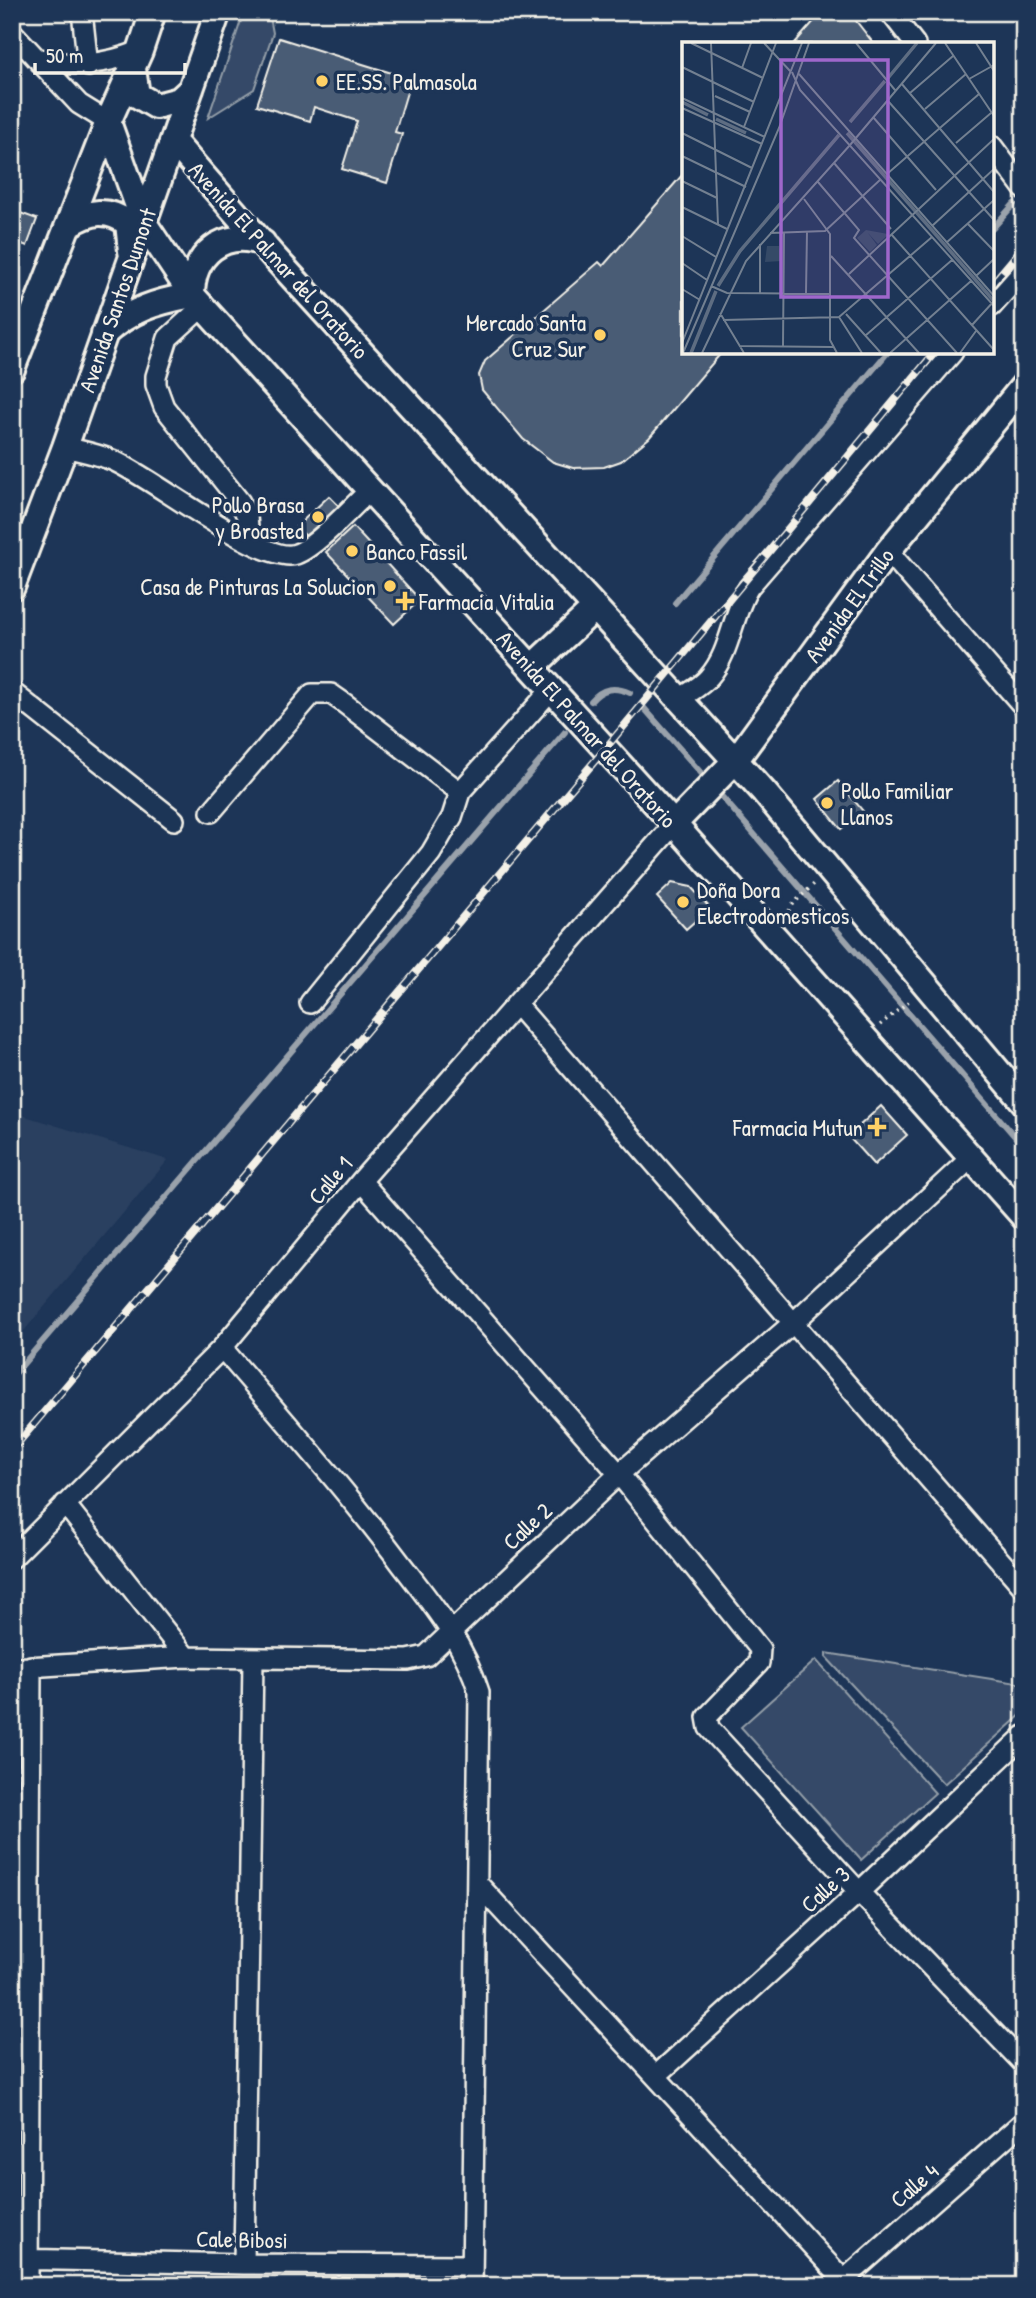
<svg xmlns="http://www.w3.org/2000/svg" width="1036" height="2298" font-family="'Patrick Hand',sans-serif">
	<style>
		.built { fill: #2a4060 }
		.green { fill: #354a67; stroke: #949ea8; stroke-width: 2 }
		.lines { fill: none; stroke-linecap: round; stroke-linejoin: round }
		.stream { stroke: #9aa2ab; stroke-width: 6 }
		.building { fill: #485b74; stroke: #f4f1e8; stroke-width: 2 }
		.minor-casing { stroke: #f4f1e8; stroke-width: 24 }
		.major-casing { stroke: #f4f1e8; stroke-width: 30 }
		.path { stroke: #f4f1e8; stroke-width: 3.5; stroke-dasharray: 2 5; stroke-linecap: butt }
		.minor { stroke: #1d3557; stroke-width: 19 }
		.major { stroke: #1d3557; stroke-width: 24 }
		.rail-casing { stroke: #f4f1e8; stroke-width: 8 }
		.rail { stroke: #1d3557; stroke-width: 5; stroke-dasharray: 16; stroke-linecap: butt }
		.poi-dot { fill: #ffd166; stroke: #1d3557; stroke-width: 2.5 }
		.labels { text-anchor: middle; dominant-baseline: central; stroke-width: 7; stroke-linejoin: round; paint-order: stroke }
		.poi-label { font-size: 23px; fill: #f4f1e8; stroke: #1d3557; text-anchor: start }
		.street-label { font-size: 23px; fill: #f4f1e8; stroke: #1d3557 }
		.inset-river { fill: none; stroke: #5e6d82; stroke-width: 3.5 }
		.inset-road { fill: none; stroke: #738091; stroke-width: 2 }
		.view { fill: #9f67cb; fill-opacity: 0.15; stroke: #9f67cb; stroke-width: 3.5 }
		.inset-edge { fill: none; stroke: #f4f1e8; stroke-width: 3.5 }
	</style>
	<rect width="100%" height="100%" fill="#1d3557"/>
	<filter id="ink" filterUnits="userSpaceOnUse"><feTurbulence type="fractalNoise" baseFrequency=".0143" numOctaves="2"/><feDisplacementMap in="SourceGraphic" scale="14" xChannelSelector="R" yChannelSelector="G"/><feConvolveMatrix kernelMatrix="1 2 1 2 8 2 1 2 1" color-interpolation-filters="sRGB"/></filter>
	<g filter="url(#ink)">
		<path class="built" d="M12 1112 168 1160 12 1345Z"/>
		<path class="green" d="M244 12H269L273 33 254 89 208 118Z
			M826 1653 1024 1684V1712L944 1784 826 1657Z
			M816 1660 935 1793 861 1860 741 1727Z
			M12 1834 16 1838 17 1955H12Z"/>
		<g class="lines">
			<path class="stream" d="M992 229 1014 204
				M675 603 888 352
				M591 701C602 688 614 686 630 693
				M644 708 709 782
				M716 790 1024 1147
				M12 1377 565 732"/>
		</g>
		<path class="building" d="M822 12H849L874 44H794Z
			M279 38 411 79 395 132 402 134 387 183 342 169 357 121 314 107 310 121 257 105Z
			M684 173V352H722L649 438 621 461 604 467 573 468 553 462 523 439 482 390 479 375 485 361 599 262 603 266Z
			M12 210 37 219 27 246 12 240Z
			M329 496 340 507 308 538 296 527Z
			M353 527 420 600 394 624 326 552Z
			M838 781 863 811 841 829 817 799Z
			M672 883 691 887 710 908 686 929 657 897Z
			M881 1106 907 1135 874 1165 848 1136Z"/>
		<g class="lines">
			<defs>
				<path id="minor" d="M82 12 88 66
					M890 12 915 44
					M12 32 79 104 108 122
					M36 58C74 68 104 65 140 51
					M992 146 1024 189
					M992 306 1024 270
					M202 307 168 338 156 376V385L164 407 240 502 247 516 249 539
					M65 447C81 451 97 454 112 460 148 474 263 566 296 554 316 547 353 506 369 491
					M888 551 1024 707
					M12 692 174 820
					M678 700C688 693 702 686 709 677 731 652 732 614 749 587L953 352
					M211 812 312 694H331L344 703 460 792
					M310 1003 431 853 452 817 460 792 552 689
					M516 1004 1024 1588
					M361 1181 619 1474 760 1649 759 1663 707 1717 709 1728 859 1892 1024 2064
					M222 1348C283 1419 346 1490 402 1565 433 1605 464 1643 479 1692L472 2286
					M65 1504 186 1657
					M12 1558 222 1348 361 1181 674 824
					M12 1668 186 1657 408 1660 426 1656 619 1474 792 1324 972 1157
					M477 1883 849 2286
					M657 2075 859 1892 1024 1736
					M12 2259 244 2264 471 2265
					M244 2264 253 1659
					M28 2286 31 1666
					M837 2286 1024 2121"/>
				<path id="major" d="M133 69 137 95 156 106 179 100 191 89
					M108 122 144 223 192 295 674 824 1024 1217
					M174 142 274 257 764 792 1024 1102
					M70 224C91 211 107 208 128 223L131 251
					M104 334C131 309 156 302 192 295 192 255 223 228 263 243
					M12 369 108 122 140 51 153 12
					M12 587 65 447 218 12
					M532 667 594 609
					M674 824 735 761 888 551 1024 385"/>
			</defs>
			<use href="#minor" class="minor-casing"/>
			<use href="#major" class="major-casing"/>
			<path class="path" d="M785 917 794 903 814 884
				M880 1025 909 1001"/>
			<use href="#minor" class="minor"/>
			<use href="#major" class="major"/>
			<defs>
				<path id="rail" d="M992 284 1024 246
					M12 1450 605 749 935 352"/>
			</defs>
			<use href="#rail" class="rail-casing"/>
			<use href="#rail" class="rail"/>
		</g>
	</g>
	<g class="poi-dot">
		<circle cx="322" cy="81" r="7"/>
		<circle cx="600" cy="335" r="7"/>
		<circle cx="318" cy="517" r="7"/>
		<circle cx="352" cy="551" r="7"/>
		<circle cx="390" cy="586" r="7"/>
		<path d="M401.5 590.5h7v7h7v7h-7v7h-7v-7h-7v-7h7z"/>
		<circle cx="827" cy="803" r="7"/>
		<circle cx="683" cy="902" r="7"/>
		<path d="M873.5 1116.5h7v7h7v7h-7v7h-7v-7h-7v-7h7z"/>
	</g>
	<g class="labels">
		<g class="poi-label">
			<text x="336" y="81">EE.SS. Palmasola</text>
			<text x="586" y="322" text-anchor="end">Mercado Santa<tspan x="586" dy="26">Cruz Sur</tspan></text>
			<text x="304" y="504" text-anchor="end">Pollo Brasa<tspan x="304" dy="26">y Broasted</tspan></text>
			<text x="366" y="551">Banco Fassil</text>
			<text x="376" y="586" text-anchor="end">Casa de Pinturas La Solucion</text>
			<text x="419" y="601">Farmacia Vitalia</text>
			<text x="841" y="790">Pollo Familiar<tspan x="841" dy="26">Llanos</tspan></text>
			<text x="697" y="889">Doña Dora<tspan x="697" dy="26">Electrodomesticos</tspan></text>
			<text x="863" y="1127" text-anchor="end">Farmacia Mutun</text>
		</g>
		<g class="street-label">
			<text transform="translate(279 260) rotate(48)">Avenida El Palmar del Oratorio</text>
			<text transform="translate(117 300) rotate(-71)">Avenida Santos Dumont</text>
			<text transform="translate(849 605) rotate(-54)">Avenida El Trillo</text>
			<text transform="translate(587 729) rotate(48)">Avenida El Palmar del Oratorio</text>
			<text transform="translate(330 1180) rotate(-50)">Calle 1</text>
			<text transform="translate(527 1526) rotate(-43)">Calle 2</text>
			<text transform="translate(825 1889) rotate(-42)">Calle 3</text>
			<text transform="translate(914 2185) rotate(-41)">Calle 4</text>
			<text transform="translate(242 2239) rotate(1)">Cale Bibosi</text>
		</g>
	</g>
	<g transform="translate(682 42)">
		<rect width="312" height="312" fill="#1d3557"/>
		<path d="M184 188 206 192H207L196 202 186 191 195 203 188 210 175 196ZM85 204H97L100 219 83 220Z" fill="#354a67"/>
		<path class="inset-river" d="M206 36 235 1M0 60 26 73M34 77 64 91M168 80 203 39M165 91 311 258M36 244 58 209 157 93M9 311 34 249"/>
		<path class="inset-road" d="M9 1 81 36M29 1 36 183M82 1 109 30M174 1 213 48M263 1 312 74M294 1 312 29M0 25 72 60M60 26 69 1M110 30 118 48 312 264M117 32 312 254M287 37 312 23M219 41 312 150M228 51 271 14M33 54 68 70M0 56 83 95M206 59 312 178M0 66 80 102M243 67 284 32M191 75 254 148M62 85 94 1M0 91 70 126M274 101 309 71M168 103 254 1M0 114 64 145M152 121 209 187M205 132 297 52M0 139 35 156M136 140 177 188 172 196 275 311M122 157 148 192V298L155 311M0 165 45 187M285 181 312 209M250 184 312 127M88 191 143 189 199 137M209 192 312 308M0 194 34 215M264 201 312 158M149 214 237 311M0 221 25 238M167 232 312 97M294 234 312 217M29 244 45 251 147 252M0 247 18 258M78 251V202M124 251 125 189M38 271 62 311M164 272 199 311M157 275 180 311M41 278 157 275 250 195M290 283 312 259M183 294 270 218M0 301 120 1M57 304 151 305M101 304 102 190M1 311 97 86 127 1M20 311 64 219 168 103M208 311 289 239M278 311 294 289"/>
		<path class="view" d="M99 18H206V255H99Z"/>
		<rect width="312" height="312" class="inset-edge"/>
	</g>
	<rect width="1036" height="2298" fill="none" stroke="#1d3557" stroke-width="42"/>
	<rect x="21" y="21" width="994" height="2256" fill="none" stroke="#f4f1e8" stroke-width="2.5" filter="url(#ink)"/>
	<path d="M35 63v10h150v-10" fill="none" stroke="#f4f1e8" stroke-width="3.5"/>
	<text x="46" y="63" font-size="21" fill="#f4f1e8" stroke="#1d3557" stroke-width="5" paint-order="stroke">50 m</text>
</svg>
